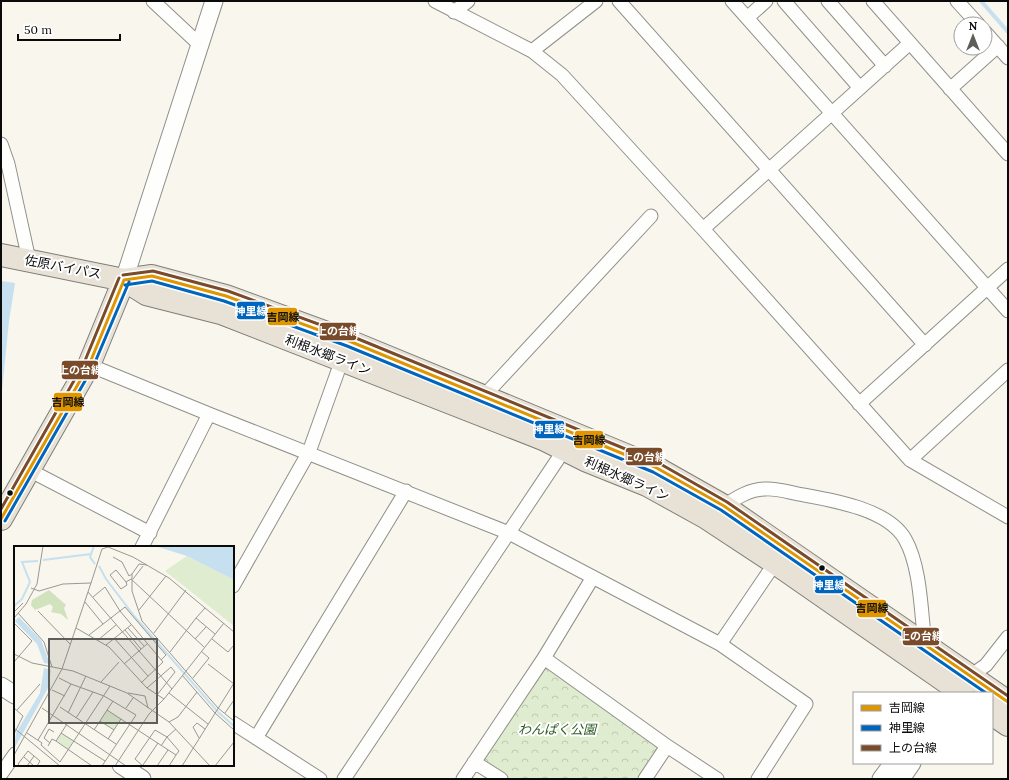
<svg xmlns="http://www.w3.org/2000/svg" width="1009" height="780" font-family="Lora,'Noto Sans JP',serif">
	<style>
		.park { fill: url(#park-crowns) }
		.water { fill: #c6e0ef }
		.lines { fill: none; stroke-linecap: round; stroke-linejoin: round }
		.stream { stroke: #c6e0ef; stroke-width: 4 }
		.minor-casing { stroke: #91908c; stroke-width: 15 }
		.tertiary-casing { stroke: #91908c; stroke-width: 19 }
		.trunk-casing { stroke: #7e7e7a; stroke-width: 24 }
		.minor { stroke: #fefefc; stroke-width: 13 }
		.tertiary { stroke: #fefefc; stroke-width: 17 }
		.trunk { stroke: #e8e2d6; stroke-width: 22 }
		.bus-1-casing { stroke: #fff; stroke-width: 6 }
		.bus-2-casing { stroke: #fff; stroke-width: 6 }
		.bus-3-casing { stroke: #fff; stroke-width: 6 }
		.bus-1 { stroke: #df9601; stroke-width: 3 }
		.bus-2 { stroke: #0065bd; stroke-width: 3 }
		.bus-3 { stroke: #7a4b2a; stroke-width: 3 }
		.bus-dot { fill: #0a0a0a; stroke: #fff; stroke-width: 1.5 }
		.labels { text-anchor: middle; dominant-baseline: central; stroke-width: 4; stroke-linejoin: round; paint-order: stroke }
		.street-label { font-size: 13px; fill: #0a0a0a; stroke: #fff }
		.park-label { font-size: 13px; font-style: italic; fill: #2b5a21; stroke: #fff }
		.inset-river { fill: none; stroke: #c6e0ef; stroke-width: 2 }
		.inset-road { fill: none; stroke: #999892; stroke-width: 1 }
		.view { fill: #5d5d59; fill-opacity: 0.15; stroke: #5d5d59; stroke-width: 2 }
		.inset-edge { fill: none; stroke: #0a0a0a; stroke-width: 2 }
		.line-badge { stroke: #fff; stroke-width: 1.5 }
		.badge-label { font-size: 11px; text-anchor: middle; font-weight: bold; fill: #fff }
		.pale-badge-label { font-size: 11px; text-anchor: middle; font-weight: bold; fill: #111 }
	</style>
	<defs>
		<pattern id="park-crowns" width="20" height="18" patternUnits="userSpaceOnUse"><rect width="20" height="18" fill="#e0eccf"/><path d="M2 6a3 3 0 1 1 6 0M12 15a3 3 0 1 1 6 0" fill="none" stroke="#bfc9b0"/></pattern>
	</defs>
	<rect width="100%" height="100%" fill="#f8f6ed"/>
	<path class="park" d="M544 658 667 746 645 779H501L474 762Z"/>
	<path class="water" d="M1 281 15 283 9 321 1 401Z"/>
	<g class="lines">
		<path class="stream" d="M981 1 1008 32"/>
		<defs>
			<path id="minor" d="M153 1 199 44
				M435 1 532 51 562 75 703 229 910 460 1008 517
				M619 1 925 345
				M732 1 1008 311
				M784 1 860 88
				M828 1 885 66
				M873 1 1008 154
				M957 1 978 24
				M454 12 468 1
				M747 18 766 1
				M985 32 1008 58
				M532 51 596 1
				M950 89 998 46
				M1 144 8 164 29 260
				M703 229 910 43
				M89 365 209 414 142 547
				M484 396 651 216
				M859 404 1008 269
				M209 414 509 533 720 644 806 704 758 779
				M910 460 1008 370
				M29 470 150 533
				M724 506C736 498 750 489 765 489 776 488 788 492 798 494 830 500 887 508 905 539 921 567 921 613 925 645
				M233 586 309 452 344 354
				M720 644 779 557
				M544 658 667 746 717 779
				M966 679 986 665 1008 637
				M233 723 320 779
				M256 738 406 491
				M474 762 501 779
				M1 774 15 754
				M344 779 568 444
				M463 779 544 658 593 577
				M645 779 667 746"/>
			<path id="tertiary" d="M124 280 214 1
				M1 686 15 695
				M121 765 142 779
				M881 779 893 763
				M901 779 912 763"/>
			<path id="trunk" d="M1 255 124 280 152 276 226 296 349 341 655 467 724 506 1008 702
				M124 280 146 294 221 313 543 439 585 460 647 485 705 517 775 563 962 693
				M1 519 89 365 124 280
				M992 714 1008 725"/>
		</defs>
		<use href="#minor" class="minor-casing"/>
		<use href="#tertiary" class="tertiary-casing"/>
		<use href="#trunk" class="trunk-casing"/>
		<use href="#minor" class="minor"/>
		<use href="#tertiary" class="tertiary"/>
		<use href="#trunk" class="trunk"/>
		<defs>
			<path id="bus-1" d="M124 280 152 276 226 296 349 341 655 467 724 506 1008 702
				M1 519 89 365 124 280"/>
			<path id="bus-2" d="M125 285 152 281 224 301 347 346 653 472 721 510 986 693
				M5 521 93 367 129 282"/>
			<path id="bus-3" d="M123 275 153 271 228 291 351 336 657 462 727 502 1008 696
				M1 509 84 363 119 278"/>
		</defs>
		<use href="#bus-1" class="bus-1-casing"/>
		<use href="#bus-2" class="bus-2-casing"/>
		<use href="#bus-3" class="bus-3-casing"/>
		<use href="#bus-1" class="bus-1"/>
		<use href="#bus-2" class="bus-2"/>
		<use href="#bus-3" class="bus-3"/>
	</g>
	<g class="bus-dot">
		<circle cx="10" cy="493" r="3.5"/>
		<circle cx="822" cy="568" r="3.5"/>
	</g>
	<g class="labels">
		<g class="street-label">
			<text transform="translate(63 267) rotate(11)">佐原バイパス</text>
			<text transform="translate(328 355) rotate(21)">利根水郷ライン</text>
			<text transform="translate(627 479) rotate(24)">利根水郷ライン</text>
		</g>
		<g class="park-label">
			<text x="557" y="729">わんぱく公園</text>
		</g>
	</g>
	<g transform="translate(14 546)">
		<rect width="220" height="220" fill="#f8f6ed"/>
		<path d="M35 44 52 59 50 62 54 74 47 68 37 66 39 61 36 58 21 64 17 59 18 54Z" fill="#d0e3bd"/>
		<path d="M173 10 220 34V80L151 25ZM93 164 107 173 100 184 86 175ZM47 187 59 195 54 203 43 195Z" fill="#e0eccf"/>
		<path d="M141 0H220V34L173 10ZM5 71 27 94 36 118 30 117 23 98 1 75ZM30 122 37 124 34 142 0 203 2 187 26 147Z" fill="#c6e0ef"/>
		<path class="inset-river" d="M80 0 76 11 81 18M29 14 77 8M85 20 92 33 121 71 204 166 220 180M0 60 8 53 16 36 8 16 24 15"/>
		<path class="inset-road" d="M99 11 108 16 115 30 118 28V45L128 75 204 162 220 175M118 28 125 18 133 19M117 33 190 101M119 33 129 20M112 36 113 39 107 43 96 29 102 24 112 36 117 33M17 42 25 45 49 38 77 37 88 3 94 1 119 11 155 32 220 86M74 46 158 143M79 51 91 41 106 65 149 116 127 137M71 56 89 78M125 64 152 30M24 65 56 98M0 66 9 57M4 67 30 96 38 121M0 72 12 58 23 38 29 0M182 72 191 62M0 77 18 95 0 116M62 82 95 101 133 142 150 153 135 168 101 220M114 82 130 100M111 84 127 103M140 87 172 44M75 89 111 61 152 109 147 114M100 92 134 130M181 93 192 81M198 93 214 106 220 99M84 94 102 79M92 99 117 79M156 106 182 72 201 88M0 108 18 117 59 125 113 147 155 176 196 220M110 118 133 98M194 118 220 138M48 123 77 37M168 129 201 167 220 184M179 132 195 112 187 105M87 136 105 116M57 138 90 150 122 169 88 220M133 142 157 121 161 126 143 149M38 144 51 150M114 147 131 150 134 162M155 147 194 178M150 153 210 77M46 161 102 198M0 162 9 170 0 188M28 162 112 220M112 162 119 152M3 164 26 138M93 164 162 209 165 205 153 191 162 183M54 167 72 130M211 167 220 154M62 172 79 146M86 175 100 184M155 176 164 171 183 146M53 178 42 195 78 220M0 182 46 220M80 184 99 155M13 187 28 197 27 199 46 216 96 140M47 187 91 215M185 192 179 181 183 177 191 183M94 193 107 173M24 194 57 138 45 132M36 197 30 192 35 183 40 186M34 200 38 193 42 195M0 209 48 123M10 211 20 220M129 219 144 197M6 220 4 218 14 205 26 215 23 220M13 220 20 210M129 220 121 213 141 184 153 191 147 200M143 220 154 204M155 220 162 209M168 220 220 137M201 220 220 196"/>
		<path class="view" d="M35 93H143V177H35Z"/>
		<rect width="220" height="220" class="inset-edge"/>
	</g>
	<g class="line-badge">
		<rect x="236" y="301" width="30" height="19" rx="4" fill="#0065bd"/>
		<rect x="267" y="307" width="31" height="19" rx="4" fill="#df9601"/>
		<rect x="319" y="322" width="38" height="19" rx="4" fill="#7a4b2a"/>
		<rect x="61" y="360" width="38" height="20" rx="4" fill="#7a4b2a"/>
		<rect x="53" y="392" width="30" height="20" rx="4" fill="#df9601"/>
		<rect x="534" y="420" width="31" height="19" rx="4" fill="#0065bd"/>
		<rect x="574" y="430" width="30" height="19" rx="4" fill="#df9601"/>
		<rect x="625" y="447" width="38" height="19" rx="4" fill="#7a4b2a"/>
		<rect x="814" y="575" width="30" height="19" rx="4" fill="#0065bd"/>
		<rect x="857" y="599" width="30" height="19" rx="4" fill="#df9601"/>
		<rect x="902" y="627" width="38" height="19" rx="4" fill="#7a4b2a"/>
	</g>
	<g class="badge-label">
		<text x="251" y="315">神里線</text>
		<text x="338" y="335">上の台線</text>
		<text x="80" y="374">上の台線</text>
		<text x="549" y="433">神里線</text>
		<text x="644" y="461">上の台線</text>
		<text x="829" y="589">神里線</text>
		<text x="921" y="640">上の台線</text>
	</g>
	<g class="pale-badge-label">
		<text x="283" y="321">吉岡線</text>
		<text x="68" y="406">吉岡線</text>
		<text x="589" y="444">吉岡線</text>
		<text x="872" y="612">吉岡線</text>
	</g>
	<rect width="1009" height="780" fill="none" stroke="#0a0a0a" stroke-width="4"/>
	<rect x="853" y="692" width="140" height="72" fill="#ffffff" stroke="#9d9d9d"/>
	<rect x="861" y="705" width="20" height="6" fill="#df9601" stroke="#9d9d9d"/>
	<text x="889" y="712" font-size="12" fill="#0a0a0a">吉岡線</text>
	<rect x="861" y="725" width="20" height="6" fill="#0065bd" stroke="#9d9d9d"/>
	<text x="889" y="732" font-size="12" fill="#0a0a0a">神里線</text>
	<rect x="861" y="745" width="20" height="6" fill="#7a4b2a" stroke="#9d9d9d"/>
	<text x="889" y="752" font-size="12" fill="#0a0a0a">上の台線</text>
	<g transform="translate(973 36)"><circle r="19" fill="#ffffff" stroke="#9d9d9d"/>
	<path d="M0-3L7 15L0 10L-7 15Z" fill="#5d5d59"/>
	<text y="-6" font-size="11" font-weight="bold" text-anchor="middle" fill="#0a0a0a">N</text>
	</g>
	<path d="M18 34v6h102v-6" fill="none" stroke="#0a0a0a" stroke-width="2"/>
	<text x="24" y="34" font-size="12" fill="#0a0a0a" stroke="#ffffff" stroke-width="3" paint-order="stroke">50 m</text>
</svg>
